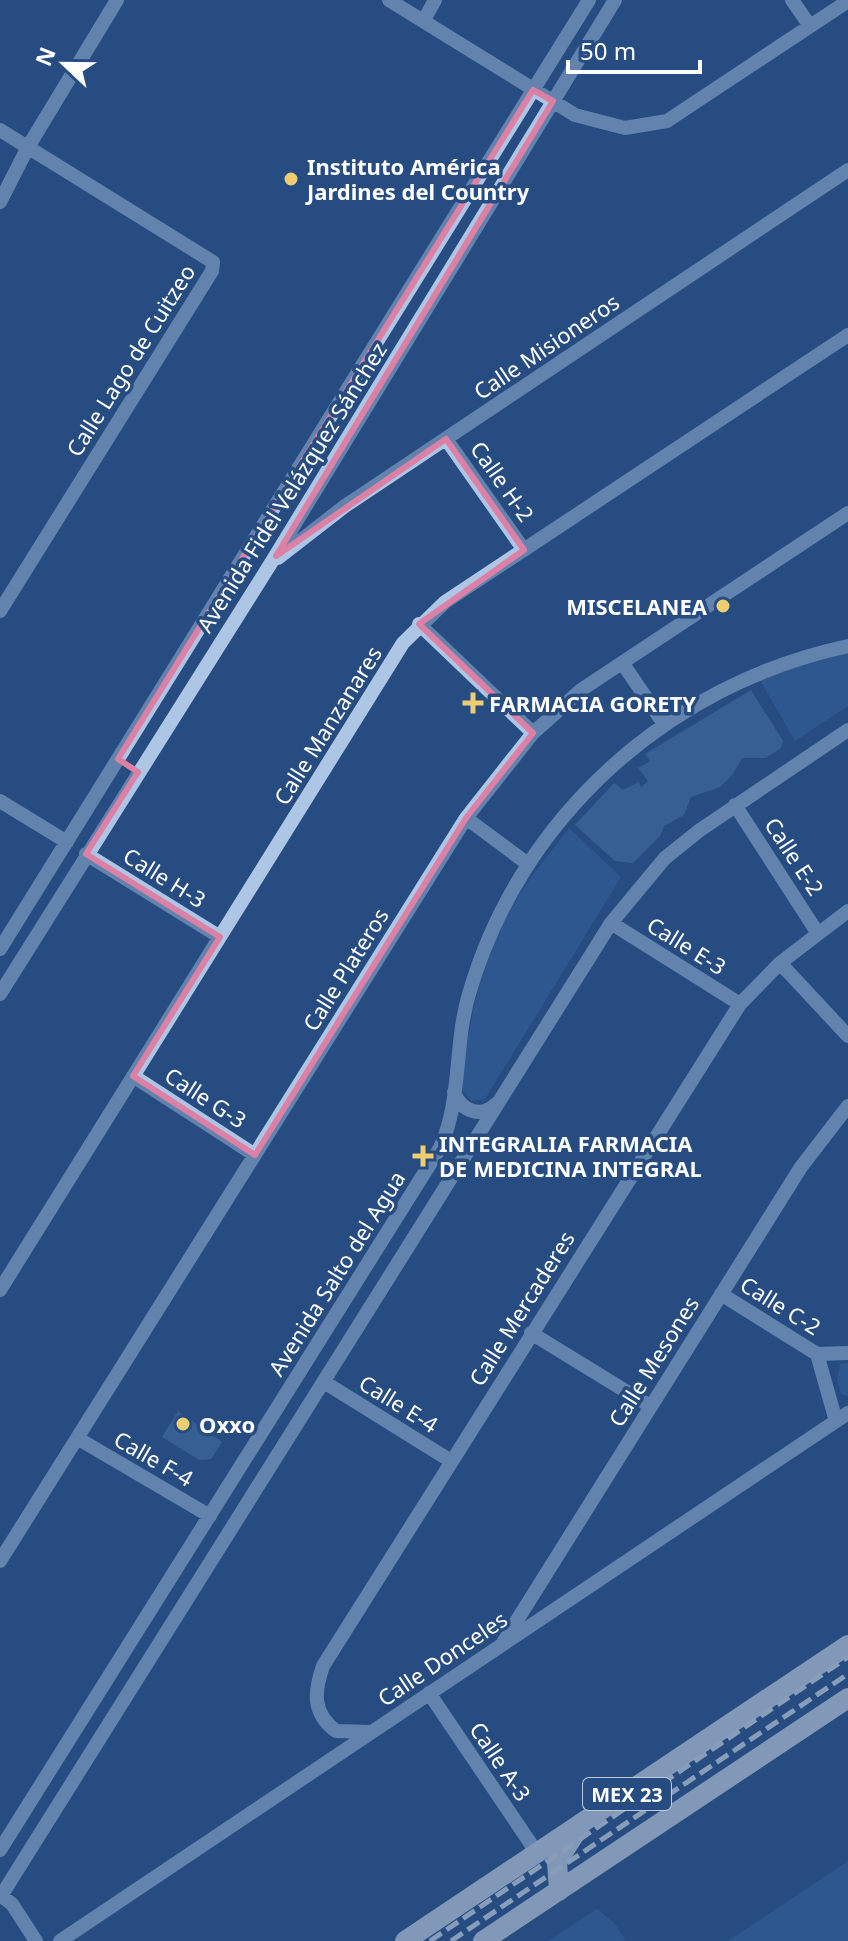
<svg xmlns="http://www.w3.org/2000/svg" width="848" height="1941" font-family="'Noto Sans',sans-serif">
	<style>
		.green { fill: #3b659f }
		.building { fill: #4f76aa }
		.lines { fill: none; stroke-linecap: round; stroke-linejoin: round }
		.minor { stroke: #aec6e6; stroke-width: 14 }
		.major { stroke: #eff4fd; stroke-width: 20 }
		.rail { stroke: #fff; stroke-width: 5; stroke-dasharray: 14 6; stroke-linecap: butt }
		.marked { fill: none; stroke: #dd80a5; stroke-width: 6; stroke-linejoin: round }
		.poi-dot { fill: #efce73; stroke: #264c81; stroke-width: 3 }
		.labels { text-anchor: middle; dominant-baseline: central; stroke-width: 7; stroke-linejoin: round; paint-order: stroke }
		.shield { fill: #264c81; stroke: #bec9d9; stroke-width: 2 }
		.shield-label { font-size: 20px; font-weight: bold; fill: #fff }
		.poi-label { font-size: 22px; font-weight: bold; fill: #fff; stroke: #264c81; text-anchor: start }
		.street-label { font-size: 22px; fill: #fff; stroke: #264c81 }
	</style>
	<rect width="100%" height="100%" fill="#264c81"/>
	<path class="green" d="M848 653V706L795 741 760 680 821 658Z
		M569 828 621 877 485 1099 471 1101 462 1089C467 1027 480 962 512 907 528 879 550 853 569 828Z
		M848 1363V1396L841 1394 837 1380 840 1364Z
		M848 1861V1941H728Z
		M597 1909 615 1924 626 1941H548Z"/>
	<path class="building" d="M751 690 783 741 781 748 766 758H742L733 774 720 787 691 797 684 815 664 826 660 836 633 863 615 861 575 825 614 783 623 790 639 782 641 787 648 781 638 768 650 761 645 754Z
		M178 1411 222 1442 211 1459 199 1460 162 1437Z"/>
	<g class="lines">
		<path class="minor" d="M389 0 575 115 625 128 667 121 848 1
			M792 0 810 26
			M424 20 435 0
			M0 130 213 262 212 271 0 611
			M0 202 28 147 117 0
			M446 439 524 550
			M278 558 345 506 848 170
			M419 624 533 733
			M623 664 664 724
			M0 801 67 842
			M735 805 817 932
			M466 818 528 864
			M86 854 220 937
			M611 923 740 1004
			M0 949 589 0
			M780 963 848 1036
			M0 994 271 563 615 0
			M133 1076 255 1155
			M454 1092C461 1111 481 1119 496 1104
			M0 1290 403 643 445 602 848 335
			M721 1294 817 1354 848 1353
			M531 1333 650 1406
			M817 1354 836 1421
			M324 1382 451 1461
			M77 1438 210 1516
			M0 1561 466 818 533 733 581 690 848 513
			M504 1641 801 1167 848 1106
			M429 1693 537 1853
			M371 1732 336 1731C312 1713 314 1692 323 1666L740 1004 780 963 848 911
			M0 1850 440 1148C462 1100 454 1044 469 994 520 817 669 684 848 646
			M0 1895 12 1904 36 1941
			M1 1896 611 923 665 858 700 830 848 730
			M60 1941 848 1413"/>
		<path class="major" d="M559 1891 557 1862 578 1829
			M405 1941 848 1645
			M483 1941 848 1698"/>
		<path class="rail" d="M430 1941 848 1657
			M451 1941 848 1674"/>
	</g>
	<path d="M0 0H848V1941H0ZM533 90 553 101 276 556 446 439 524 550 419 624 533 733 466 818 255 1155 133 1076 220 937 86 854 138 772 118 759Z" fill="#264c81" fill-opacity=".55" fill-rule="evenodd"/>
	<path class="marked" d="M533 90 553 101 276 556 446 439 524 550 419 624 533 733 466 818 255 1155 133 1076 220 937 86 854 138 772 118 759Z"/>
	<g class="poi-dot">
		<circle cx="291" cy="179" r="8"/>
		<circle cx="723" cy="606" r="8"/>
		<path d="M469 691h8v8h8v8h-8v8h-8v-8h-8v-8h8z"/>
		<path d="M419 1144h8v8h8v8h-8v8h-8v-8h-8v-8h8z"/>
		<circle cx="183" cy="1424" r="8"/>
	</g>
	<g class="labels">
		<rect class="shield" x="583" y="1778" width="88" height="32" rx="6"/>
		<g class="shield-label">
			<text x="627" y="1794">MEX 23</text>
		</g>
		<g class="poi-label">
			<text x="307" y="166">Instituto América<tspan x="307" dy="25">Jardines del Country</tspan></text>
			<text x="707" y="606" text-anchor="end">MISCELANEA</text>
			<text x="489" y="703">FARMACIA GORETY</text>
			<text x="439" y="1143">INTEGRALIA FARMACIA<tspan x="439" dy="25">DE MEDICINA INTEGRAL</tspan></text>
			<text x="199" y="1424">Oxxo</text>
		</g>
		<g class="street-label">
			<text transform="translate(546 346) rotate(-34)">Calle Misioneros</text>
			<text transform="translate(130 360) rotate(-58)">Calle Lago de Cuitzeo</text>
			<text transform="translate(503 481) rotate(55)">Calle H-2</text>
			<text transform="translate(291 487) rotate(-58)">Avenida Fidel Velázquez Sánchez</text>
			<text transform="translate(327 725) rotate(-58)">Calle Manzanares</text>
			<text transform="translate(795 856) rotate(57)">Calle E-2</text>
			<text transform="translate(165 877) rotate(32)">Calle H-3</text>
			<text transform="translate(687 945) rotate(32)">Calle E-3</text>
			<text transform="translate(345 969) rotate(-58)">Calle Plateros</text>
			<text transform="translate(206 1097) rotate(33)">Calle G-3</text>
			<text transform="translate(336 1273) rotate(-58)">Avenida Salto del Agua</text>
			<text transform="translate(781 1305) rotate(32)">Calle C-2</text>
			<text transform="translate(521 1308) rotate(-58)">Calle Mercaderes</text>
			<text transform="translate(653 1361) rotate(-58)">Calle Mesones</text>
			<text transform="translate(399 1403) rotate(32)">Calle E-4</text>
			<text transform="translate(154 1458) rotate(30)">Calle F-4</text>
			<text transform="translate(442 1658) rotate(-34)">Calle Donceles</text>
			<text transform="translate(501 1761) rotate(56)">Calle A-3</text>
		</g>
	</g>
	<g transform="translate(64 64) rotate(292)" stroke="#264c81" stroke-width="6" paint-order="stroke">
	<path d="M0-6L14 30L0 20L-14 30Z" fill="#ffffff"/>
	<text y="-12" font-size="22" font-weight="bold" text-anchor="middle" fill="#ffffff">N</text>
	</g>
	<path d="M568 60v12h132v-12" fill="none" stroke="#ffffff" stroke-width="4"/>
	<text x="580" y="60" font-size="24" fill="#ffffff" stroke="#264c81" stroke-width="6" paint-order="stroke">50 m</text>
</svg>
